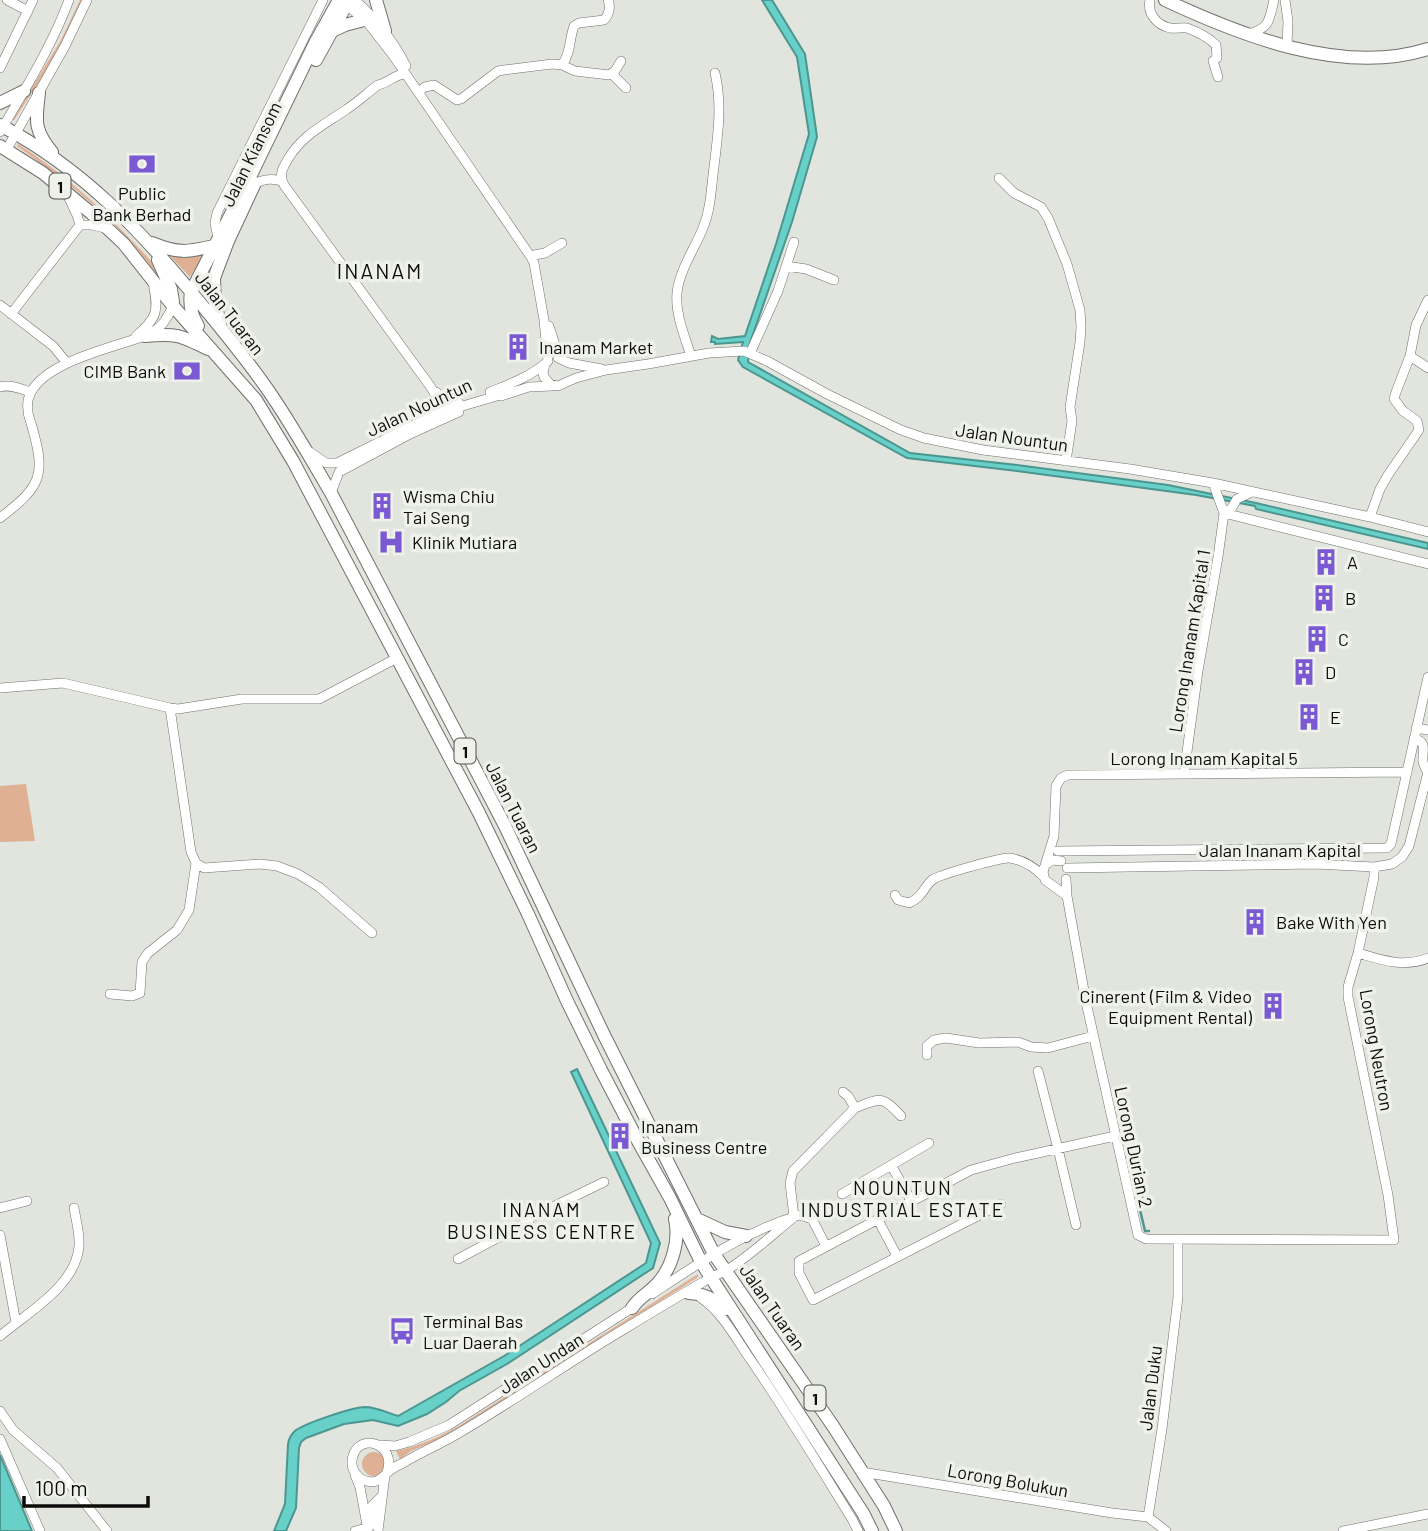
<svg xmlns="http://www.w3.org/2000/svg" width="1428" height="1531" font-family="Barlow,sans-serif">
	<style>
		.green { fill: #dfb094 }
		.water { fill: #67d0c9; stroke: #4c9690; stroke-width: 2 }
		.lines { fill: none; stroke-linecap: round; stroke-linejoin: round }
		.stream { stroke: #4c9690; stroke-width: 2.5 }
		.minor-casing { stroke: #70716c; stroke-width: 10 }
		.major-casing { stroke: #70716c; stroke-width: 14 }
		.minor { stroke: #fff; stroke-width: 9 }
		.major { stroke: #fff; stroke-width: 12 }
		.labels { text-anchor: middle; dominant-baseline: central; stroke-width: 7; stroke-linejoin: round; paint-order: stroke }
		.shield { fill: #eff1eb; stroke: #50514e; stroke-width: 2 }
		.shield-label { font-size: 16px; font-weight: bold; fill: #0c0d0b }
		.street-label { font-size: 18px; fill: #0c0d0b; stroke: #eff1eb }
		.poi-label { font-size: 18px; fill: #0c0d0b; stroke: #eff1eb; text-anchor: start }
		.neighbourhood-label { font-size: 19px; letter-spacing: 2px; fill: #0c0d0b; stroke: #eff1eb }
		.quarter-label { font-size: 21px; letter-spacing: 2px; fill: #0c0d0b; stroke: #eff1eb }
	</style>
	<rect width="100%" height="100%" fill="#e2e4de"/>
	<path class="green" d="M80 0H88L56 56 14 120H12L61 40Z
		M18 144C60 171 99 205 133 242 146 255 159 268 165 285 155 272 145 258 134 246 101 207 58 175 17 146Z
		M206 252 190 277 170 256 188 257Z
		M26 784 35 841 0 842V786Z
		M698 1274V1277L692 1281 480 1415 446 1436 411 1451 400 1459 396 1451C419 1446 439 1437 459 1426Z
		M362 1464a12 12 0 1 1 24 0a12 12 0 1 1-24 0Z"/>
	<path class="water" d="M762 0H772L805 54 817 137 792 222 750 343 748 362 910 453 1017 465 1168 485 1256 503 1428 543V549L1256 509 1255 506 1196 495 1017 471 907 458 743 367 738 360 743 342 715 344V342H711L712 336 718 339 745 336 776 244 809 134 797 57Z
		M577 1069 660 1243 653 1268 507 1364 459 1391 446 1402 427 1414 398 1426 373 1420 344 1424 306 1438 301 1442 299 1448 296 1508 286 1531H274L285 1504 288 1444C289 1438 291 1434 296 1430 309 1422 350 1408 365 1407 376 1407 388 1413 398 1416L504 1356 646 1263 651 1243 571 1072Z
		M0 1455 32 1531H0Z"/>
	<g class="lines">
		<path class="stream" d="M1136 1193 1145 1231H1149
			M1137 1197H1149"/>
		<defs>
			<path id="minor" d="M7 0 28 11
				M355 0C377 20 393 40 406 66
				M1150 0C1147 14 1157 25 1170 28 1176 29 1182 27 1187 28 1198 32 1208 37 1216 45L1217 58 1213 61 1218 77
				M1285 0 1288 21 1287 46
				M342 1 367 22 392 54 531 257 534 263 544 320 548 361
				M1248 34C1270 28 1269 21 1274 0
				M562 65C571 53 569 40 574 26L579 23 604 20C609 15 611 7 608 0
				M0 68 33 0
				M404 74C394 75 388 83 378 85 367 93 358 102 347 109 324 125 302 135 288 159 282 169 279 174 284 185L430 386 444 409 449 410 507 393
				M612 74 626 88
				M421 90 425 87 434 85 457 100 461 99 498 71 504 70 552 64 562 65 575 71 609 75 615 71 621 61
				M0 132C25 89 52 46 69 0
				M7 149 65 46 87 0
				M999 178 1014 193 1041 207 1048 218 1067 264 1080 310 1081 327 1080 342 1070 407 1072 421 1066 461
				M256 183C265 179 272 178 282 181
				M69 198 77 215 80 225
				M218 238 215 223 217 213 323 0
				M534 255 545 253 562 243
				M786 266 806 269 834 280
				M0 305 53 346 67 363
				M11 314 80 225H92L105 228
				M549 326 557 351 563 360
				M136 336C159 317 158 310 153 282
				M752 353V349L778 291 794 242
				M691 356C685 337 675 314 677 293 679 271 695 248 703 228 710 211 711 193 713 175 717 141 723 107 715 73
				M1410 356 1428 368
				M558 358 569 363 602 369
				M545 364 543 373 544 377 550 384 558 386 576 378 606 370 648 364 709 353 744 351 767 361 827 394 901 430 924 438 983 450 1130 469 1213 483 1370 517 1428 532
				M0 387C10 384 21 389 30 392
				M436 392 443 398 459 403
				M490 392C510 384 529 377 546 363
				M501 396 529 387 552 386
				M310 452 326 463H337L448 408
				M1213 483 1224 513
				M331 493 339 472 408 435 459 412
				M1224 513 1428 564
				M1224 513 1231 509 1237 499 1252 492
				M1370 517 1380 489 1388 475 1419 430 1417 421 1403 411 1394 399 1396 392 1410 356 1416 325 1428 300
				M0 518C43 485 46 475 31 423 27 413 26 401 31 392 48 361 114 347 145 336 162 328 165 322 173 306
				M0 688 63 683 170 708 178 709 242 699H319L397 658
				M170 708 191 852 196 863 204 868 260 864 277 866 298 874 319 887 372 933
				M1416 728 1428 730
				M1414 738C1428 743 1422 750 1423 762 1424 766 1426 769 1428 773
				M1184 774 1198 671 1218 557 1224 513
				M1058 851 1387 848 1391 844 1428 677
				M1046 864 1053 860 1061 861
				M1067 868 1315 864 1374 867 1392 864 1402 857 1409 846 1428 772
				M1066 879 1067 896 1086 1002 1138 1235 1146 1239 1394 1240 1388 1195 1348 997V987L1358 953 1374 877V867
				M895 895 898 900 909 903C924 896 922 889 932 880 938 875 1002 857 1010 858 1023 860 1034 867 1043 876
				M1067 896 1045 880 1043 872 1054 836 1056 786 1061 778 1068 775 1407 772
				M1358 953C1381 960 1404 968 1428 958
				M110 994 132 996 140 993 142 962 148 953 177 930 189 910 196 863
				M927 1055V1046L934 1040 946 1038 979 1043 1018 1042 1031 1047 1048 1048 1093 1036
				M1038 1071 1058 1149 1076 1225
				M855 1108C881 1098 881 1095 901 1116
				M891 1165 912 1202
				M842 1194 929 1143
				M1001 1204 813 1300 799 1273V1261L971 1170 1015 1158 1115 1136
				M0 1208 27 1201
				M534 1216 604 1182
				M794 1217 790 1183 793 1171 855 1108 848 1096 843 1092
				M878 1220 897 1256
				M0 1235 16 1323
				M458 1259 529 1221
				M652 1294C699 1263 745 1231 800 1215L812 1219 826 1246
				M701 1298C720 1310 736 1338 748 1356 785 1409 818 1464 852 1519L858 1531
				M0 1336C27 1313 76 1286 79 1246 80 1234 76 1220 74 1208
				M0 1411 13 1430 57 1468 107 1531
				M0 1439 40 1531
				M380 1445 395 1446 409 1442 449 1425 635 1306
				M387 1472C397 1444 360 1432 353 1456 348 1471 362 1485 377 1481 382 1479 385 1475 389 1471 393 1468 398 1465 403 1463 421 1452 441 1444 459 1433 508 1404 555 1372 603 1342 636 1322 670 1301 703 1282 711 1277 719 1274 727 1270 751 1255 772 1235 794 1217
				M862 1472 1112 1513 1148 1517
				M355 1475 360 1487 368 1531
				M370 1526 372 1506 381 1497
				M355 1531 367 1528
				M378 1531 385 1475
				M1166 1531 1148 1517 1162 1429 1178 1297V1239
				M1343 1531 1428 1514"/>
			<path id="major" d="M376 0 385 31
				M1165 0C1242 36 1343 76 1428 49
				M330 32 345 25 364 20
				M316 60 349 0
				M39 93C36 120 33 129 52 152
				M0 103 24 91
				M0 125C84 169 142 232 201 304 225 333 249 362 270 393 292 425 311 459 331 493L505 826 604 1035 714 1254 833 1426 884 1506 896 1531
				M0 146 43 173 91 213 124 244 173 306 256 400 293 461 479 813 528 914 567 1001 601 1070 638 1141 670 1198 701 1262 863 1513 872 1531
				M152 243C179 254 187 252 214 246
				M158 260 171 289 173 302
				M220 323 215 303 214 278 228 241 255 183
				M198 326C191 315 189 305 191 292L248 181 315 43 339 0
				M145 336C176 333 180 335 208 349
				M697 1219 725 1232 746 1236
				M689 1293C705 1294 714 1299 726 1309
				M632 1308C639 1297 649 1293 657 1284 672 1268 680 1240 675 1219"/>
		</defs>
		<use href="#minor" class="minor-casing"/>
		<use href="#major" class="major-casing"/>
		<use href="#minor" class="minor"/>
		<use href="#major" class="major"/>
	</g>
	<defs>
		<symbol id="bank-bare" viewBox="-9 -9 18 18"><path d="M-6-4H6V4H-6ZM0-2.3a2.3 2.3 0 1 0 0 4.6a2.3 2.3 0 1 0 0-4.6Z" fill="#7b59d3" stroke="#eff1eb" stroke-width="2.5" paint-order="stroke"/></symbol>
		<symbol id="building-bare" viewBox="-9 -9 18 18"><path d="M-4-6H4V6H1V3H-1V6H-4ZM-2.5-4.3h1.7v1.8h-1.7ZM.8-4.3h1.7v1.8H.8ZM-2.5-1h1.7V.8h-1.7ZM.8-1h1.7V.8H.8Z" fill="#7b59d3" stroke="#eff1eb" stroke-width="2.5" paint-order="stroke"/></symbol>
		<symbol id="hospital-bare" viewBox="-9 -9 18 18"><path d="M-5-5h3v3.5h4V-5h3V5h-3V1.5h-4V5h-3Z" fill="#7b59d3" stroke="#eff1eb" stroke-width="2.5" paint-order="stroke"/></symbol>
		<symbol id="bus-bare" viewBox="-9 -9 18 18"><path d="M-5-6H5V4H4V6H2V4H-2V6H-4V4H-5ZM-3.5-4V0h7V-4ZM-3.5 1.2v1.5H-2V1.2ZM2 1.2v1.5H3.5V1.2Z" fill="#7b59d3" stroke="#eff1eb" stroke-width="2.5" paint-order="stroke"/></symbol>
	</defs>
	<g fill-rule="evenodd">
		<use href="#bank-bare" x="123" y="145" width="38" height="38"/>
		<use href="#building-bare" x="499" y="328" width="38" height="38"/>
		<use href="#bank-bare" x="168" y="352" width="38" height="38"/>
		<use href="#building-bare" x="363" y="487" width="38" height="38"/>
		<use href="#hospital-bare" x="372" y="523" width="38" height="38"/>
		<use href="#building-bare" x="1307" y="543" width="38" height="38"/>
		<use href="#building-bare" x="1305" y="579" width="38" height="38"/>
		<use href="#building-bare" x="1298" y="620" width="38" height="38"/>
		<use href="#building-bare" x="1285" y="653" width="38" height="38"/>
		<use href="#building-bare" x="1290" y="698" width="38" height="38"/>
		<use href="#building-bare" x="1236" y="903" width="38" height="38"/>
		<use href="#building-bare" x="1254" y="987" width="38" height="38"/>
		<use href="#building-bare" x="601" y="1117" width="38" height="38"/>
		<use href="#bus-bare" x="383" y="1312" width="38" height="38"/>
	</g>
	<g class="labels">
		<g class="shield">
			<rect x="49.5" y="173.5" width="21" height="25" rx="5"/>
			<rect x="454.5" y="738.5" width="21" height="25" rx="5"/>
			<rect x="804.5" y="1385.5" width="21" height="25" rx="5"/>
		</g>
		<g class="shield-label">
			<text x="60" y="186">1</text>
			<text x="465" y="751">1</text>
			<text x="815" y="1398">1</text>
		</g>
		<g class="street-label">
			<text transform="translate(251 154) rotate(-64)">Jalan Kiansom</text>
			<text transform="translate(230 313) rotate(52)">Jalan Tuaran</text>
			<text transform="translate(419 407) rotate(-25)">Jalan Nountun</text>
			<text transform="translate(1012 437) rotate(8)">Jalan Nountun</text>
			<text transform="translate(1189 641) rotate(-81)">Lorong Inanam Kapital 1</text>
			<text x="1204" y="758">Lorong Inanam Kapital 5</text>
			<text transform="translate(514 807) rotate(63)">Jalan Tuaran</text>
			<text x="1280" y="850">Jalan Inanam Kapital</text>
			<text transform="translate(1377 1050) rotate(80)">Lorong Neutron</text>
			<text transform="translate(1134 1147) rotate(78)">Lorong Durian 2</text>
			<text transform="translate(773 1307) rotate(55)">Jalan Tuaran</text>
			<text transform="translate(541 1363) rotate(-33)">Jalan Undan</text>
			<text transform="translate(1150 1388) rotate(-83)">Jalan Duku</text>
			<text transform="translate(1008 1480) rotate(10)">Lorong Bolukun</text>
		</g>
		<g class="poi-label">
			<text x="142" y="193" text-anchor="middle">Public<tspan x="142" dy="21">Bank Berhad</tspan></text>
			<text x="539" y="347">Inanam Market</text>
			<text x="166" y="371" text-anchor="end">CIMB Bank</text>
			<text x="403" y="496">Wisma Chiu<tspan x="403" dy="21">Tai Seng</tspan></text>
			<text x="412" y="542">Klinik Mutiara</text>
			<text x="1347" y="562">A</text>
			<text x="1345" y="598">B</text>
			<text x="1338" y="639">C</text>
			<text x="1325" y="672">D</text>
			<text x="1330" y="717">E</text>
			<text x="1276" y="922">Bake With Yen</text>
			<text x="1252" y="996" text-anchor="end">Cinerent (Film &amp; Video<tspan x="1252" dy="21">Equipment Rental)</tspan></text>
			<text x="641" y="1126">Inanam<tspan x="641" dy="21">Business Centre</tspan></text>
			<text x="423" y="1321">Terminal Bas<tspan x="423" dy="21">Luar Daerah</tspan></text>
		</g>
		<g class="neighbourhood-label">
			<text x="903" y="1187">NOUNTUN<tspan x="903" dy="22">INDUSTRIAL ESTATE</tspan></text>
			<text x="542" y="1209">INANAM<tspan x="542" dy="22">BUSINESS CENTRE</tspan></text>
		</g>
		<g class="quarter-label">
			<text x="380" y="270">INANAM</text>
		</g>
	</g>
	<path d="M24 1496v10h124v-10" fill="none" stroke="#0c0d0b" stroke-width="3.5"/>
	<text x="35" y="1496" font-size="21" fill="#0c0d0b" stroke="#eff1eb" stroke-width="5" paint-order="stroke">100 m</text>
</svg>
